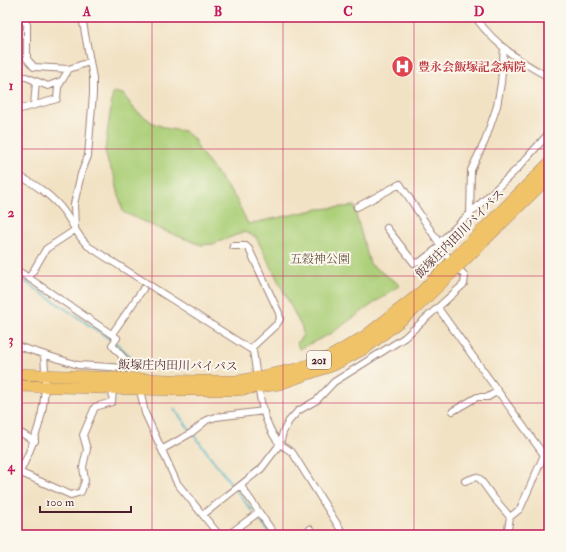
<svg xmlns="http://www.w3.org/2000/svg" width="566" height="552" font-family="'IM FELL Double Pica','Noto Serif JP',serif">
	<style>
		.green { fill: #add07a; stroke: #7c7852 }
		.lines { fill: none; stroke-linecap: round; stroke-linejoin: round }
		.stream { stroke: #48b2c6; stroke-width: 2 }
		.street-casing { stroke: #9e8078; stroke-width: 8 }
		.highway-casing { stroke: #9e8078; stroke-width: 12 }
		.street { stroke: #fff; stroke-width: 6 }
		.highway { stroke: #f0c369; stroke-width: 11 }
		.grid { fill: none; stroke: #c2185b; stroke-width: 1; stroke-opacity: 0.55 }
		.labels { text-anchor: middle; dominant-baseline: central; stroke-width: 4; stroke-linejoin: round; paint-order: stroke }
		.shield { fill: #fbf7ec; stroke: #7f6065; stroke-width: 1 }
		.shield-label { font-size: 11px; font-weight: bold; fill: #4a1f2b }
		.health-label { font-size: 12px; font-weight: bold; fill: #be3a42; stroke: #fbf7ec; text-anchor: start }
		.street-label { font-size: 12px; fill: #4a1f2b; stroke: #fbf7ec }
		.park-label { font-size: 12px; fill: #685443; stroke: #fbf7ec }
		.neatline { fill: none; stroke: #c2185b; stroke-width: 1.5 }
		.grid-label { font-size: 13px; text-anchor: middle; font-weight: bold; fill: #c2185b }
	</style>
	<rect width="100%" height="100%" fill="#fbf7ec"/>
	<filter id="ink" filterUnits="userSpaceOnUse"><feTurbulence type="fractalNoise" baseFrequency=".025" numOctaves="2"/><feDisplacementMap in="SourceGraphic" scale="8" xChannelSelector="R" yChannelSelector="G"/><feConvolveMatrix kernelMatrix="1 2 1 2 8 2 1 2 1" color-interpolation-filters="sRGB"/></filter>
	<filter id="wash" filterUnits="userSpaceOnUse"><feTurbulence type="fractalNoise" baseFrequency=".012" numOctaves="4" result="noise"/><feDisplacementMap in="SourceGraphic" scale="16" xChannelSelector="R" yChannelSelector="G"/><feGaussianBlur stdDeviation="0.9" result="paint"/><feColorMatrix in="noise" values="0 0 0 0 0 0 0 0 0 0 0 0 0 0 0 0 0 1.4 0 .05"/><feComposite in="paint" operator="in"/></filter>
	<g filter="url(#wash)">
		<rect width="100%" height="100%" fill="#f2e2c4"/>
		<path class="green" d="M113 92 123 94 135 110 153 123 169 129 184 131 194 139 199 150 236 199 248 224 319 209 355 206 356 215 370 264 400 285 330 334 299 349 297 343 303 335 302 328 256 237 244 232 213 244 201 245 155 227 123 212 114 175 108 163 105 150Z"/>
		<g class="lines">
			<path class="stream" d="M17 276 117 344 136 362
				M174 409 252 511
				M259 519 271 535"/>
		</g>
	</g>
	<g filter="url(#ink)">
		<g class="lines">
			<defs>
				<path id="street" d="M20 17 27 24V59L34 67 69 69 89 62
					M475 17C493 42 521 63 549 77
					M17 77H26L48 86 61 81
					M34 105 36 82
					M17 110 57 99 58 87 69 69
					M17 175C34 183 54 197 65 213 73 224 77 236 88 246L253 351C258 380 259 419 279 443 283 447 288 449 292 452L344 535
					M470 216 471 170 485 141 497 106 501 83 504 48
					M387 228 414 263 420 262 439 247
					M75 229 74 204 81 174 88 156 93 94V78L82 17
					M439 243 518 168 549 133
					M233 246H246L249 249 279 313 280 319 277 324 250 349
					M17 270 117 338 112 345 129 364 126 368 78 365 17 346
					M29 278 46 249 75 230
					M438 308 544 455 520 509 510 517 507 535
					M112 334 143 289
					M140 390 145 413 177 483 219 535
					M453 411 477 397H488L498 391
					M17 431 35 441
					M163 449 191 433 207 420 216 417 264 411
					M19 472 71 495 81 492 85 481 83 467 87 449 83 435 95 407 112 402 113 389
					M17 474 21 470C41 429 48 401 44 355
					M465 481 476 477 480 479 493 497 510 517
					M241 486 275 535
					M204 514 261 469 280 444 283 432 289 421 298 411 317 400 334 382 404 338 464 284 465 276 441 249 439 243 400 184 357 207
					M310 529 315 535
					M228 535 259 512"/>
				<path id="highway" d="M17 374 194 381H239L297 369 331 356 365 336 419 294 549 163
					M17 386 177 390H238L279 384 334 365 366 348 415 309 549 177"/>
			</defs>
			<use href="#street" class="street-casing"/>
			<use href="#highway" class="highway-casing"/>
			<use href="#street" class="street"/>
			<use href="#highway" class="highway"/>
		</g>
	</g>
	<path class="grid" d="M152 17V535M283 17V535M414 17V535M17 149H549M17 276H549M17 403H549"/>
	<defs>
		<symbol id="hospital-disc" viewBox="-11 -11 22 22"><circle r="9.5" fill="#e0444e" stroke="#fbf7ec"/><path d="M-5-5h3v3.5h4V-5h3V5h-3V1.5h-4V5h-3Z" fill="#fff"/></symbol>
	</defs>
	<g fill-rule="evenodd">
		<use href="#hospital-disc" x="390" y="54" width="25" height="25"/>
	</g>
	<g class="labels">
		<rect class="shield" x="307" y="351" width="24" height="18" rx="3"/>
		<g class="shield-label">
			<text x="319" y="360">201</text>
		</g>
		<g class="health-label">
			<text x="418" y="67">豊永会飯塚記念病院</text>
		</g>
		<g class="street-label">
			<text transform="translate(460 234) rotate(-45)">飯塚庄内田川バイパス</text>
			<text transform="translate(178 366) rotate(1)">飯塚庄内田川バイパス</text>
		</g>
		<g class="park-label">
			<text x="320" y="259">五穀神公園</text>
		</g>
	</g>
	<rect width="566" height="552" fill="none" stroke="#fbf7ec" stroke-width="44"/>
	<path d="M40 506v6h91v-6" fill="none" stroke="#4a1f2b" stroke-width="2"/>
	<text x="46" y="506" font-size="12" fill="#4a1f2b" stroke="#fbf7ec" stroke-width="3" paint-order="stroke">100 m</text>
	<rect x="22" y="22" width="522" height="508" class="neatline"/>
	<g class="grid-label">
		<text x="87" y="16">A</text>
		<text x="218" y="16">B</text>
		<text x="348" y="16">C</text>
		<text x="479" y="16">D</text>
		<text x="11" y="90">1</text>
		<text x="11" y="217">2</text>
		<text x="11" y="344">3</text>
		<text x="11" y="471">4</text>
	</g>
</svg>
